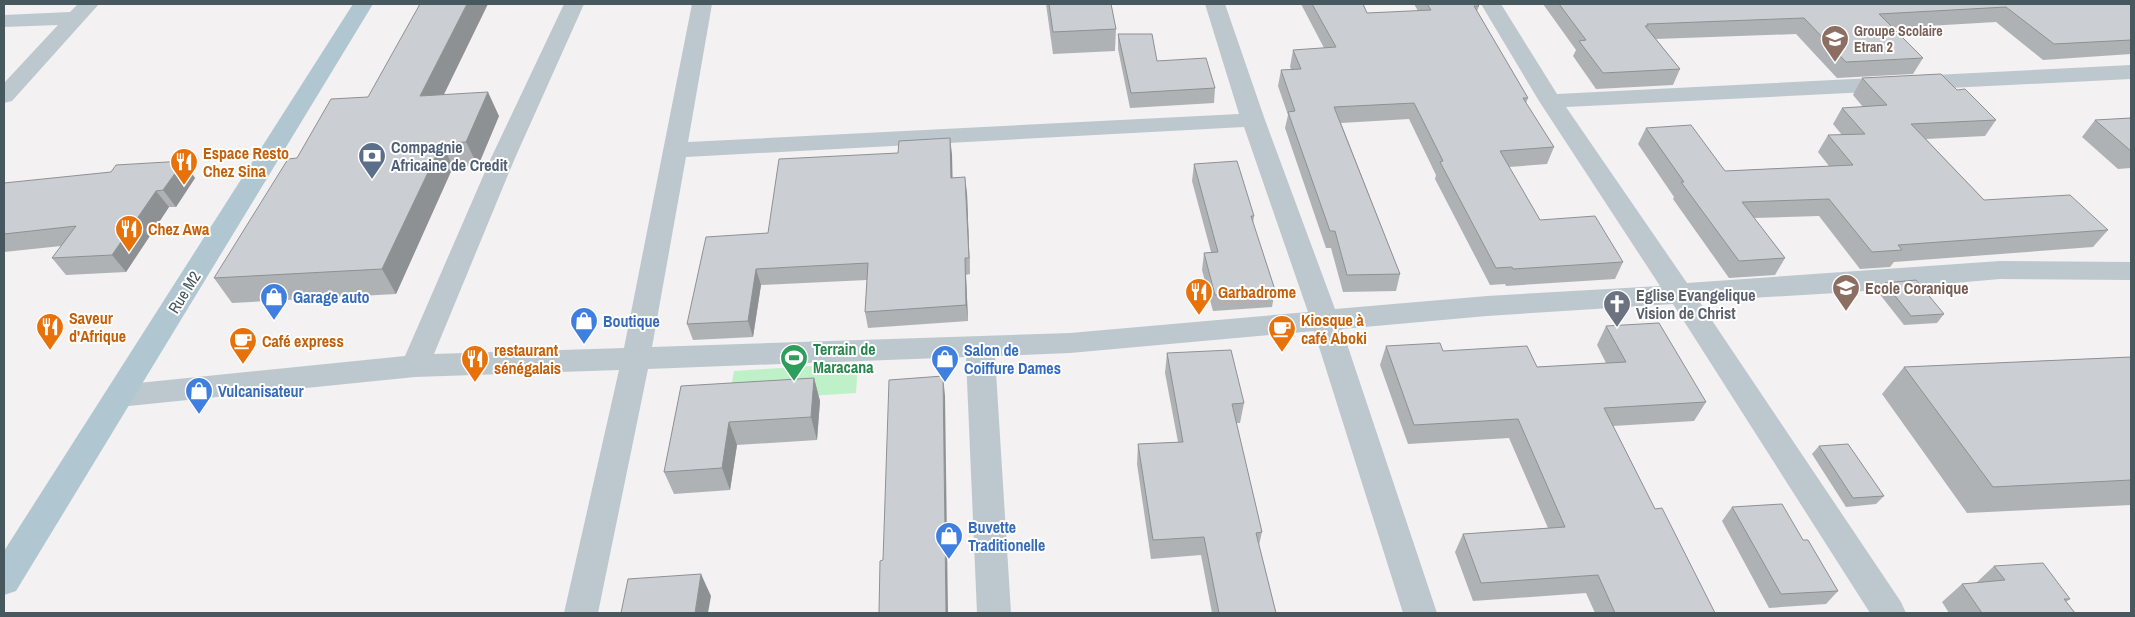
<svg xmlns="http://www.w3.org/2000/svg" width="2135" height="617" font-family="'Archivo Narrow',sans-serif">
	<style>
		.green { fill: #bff1c9 }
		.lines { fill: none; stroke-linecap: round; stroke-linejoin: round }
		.minor { fill: #bcc8ce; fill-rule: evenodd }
		.major { fill: #b0c6d0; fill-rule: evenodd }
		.wall { fill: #afb2b5 }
		.shaded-wall { fill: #8e9194 }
		.building { fill: #cbcfd3; stroke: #8e9194 }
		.labels { text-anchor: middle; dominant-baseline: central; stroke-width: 4; stroke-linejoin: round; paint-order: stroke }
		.far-education-label { font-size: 14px; font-weight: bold; fill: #785e54; stroke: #fff; text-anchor: start }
		.service-label { font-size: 16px; font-weight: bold; fill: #4e5e75; stroke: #fff; text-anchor: start }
		.food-label { font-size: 16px; font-weight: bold; fill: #c56008; stroke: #fff; text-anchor: start }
		.education-label { font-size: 16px; font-weight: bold; fill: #785e54; stroke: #fff; text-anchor: start }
		.street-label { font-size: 16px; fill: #48585f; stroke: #fff }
		.worship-label { font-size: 16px; font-weight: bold; fill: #5b616d; stroke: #fff; text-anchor: start }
		.shop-label { font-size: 16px; font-weight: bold; fill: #366cbe; stroke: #fff; text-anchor: start }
		.leisure-label { font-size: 16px; font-weight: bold; fill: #27864d; stroke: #fff; text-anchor: start }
	</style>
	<rect width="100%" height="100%" fill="#f3f1f1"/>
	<path class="green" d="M858 363 856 393 729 401 734 371Z"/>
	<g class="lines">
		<path class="minor" d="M78 4H99L12 101 4 103V83L58 25 4 27V15L70 12Z
			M564 4H584L515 158 434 354 624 348 692 4H712L688 142 1239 114 1205 4H1225L1265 120 1335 309 1487 296 1660 286 1539 101 1481 4H1501L1557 94 2131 65V79L1566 107 1687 283 2000 261 2131 262V280L2000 279 1853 292 1699 301 1901 602 1906 613H1870L1673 304 1487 316 1342 329 1437 613H1403L1314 331 1070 353 995 356 1011 613H977L966 357 648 369 598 613H564L619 370 415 377 119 407 109 404 104 396 109 388 119 385 405 356 491 158ZM1244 127 1308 312 1070 333 652 347 686 157Z"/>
		<path class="major" d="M353 4H373L16 591 4 595V551Z"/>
	</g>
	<path class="wall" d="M1046 4H1111L1116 29 1115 51 1053 54Z
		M1301 4H1363L1367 13 1418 11 1414 4H1477L1479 6 1477 11 1528 98 1526 103 1554 147 1547 164 1509 167 1540 220 1623 262 1615 279 1506 286 1505 284 1490 285 1435 179 1436 175 1409 119 1341 123 1400 274 1396 291 1343 292 1331 248H1326L1285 128 1288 115 1278 86 1281 70 1291 69 1290 67 1293 50 1324 48Z
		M1543 4H2131V54L2043 60 1996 22 1893 28 1923 58 1913 74 1837 78 1796 34 1656 39 1680 69 1673 85 1596 89 1573 56 1576 50Z
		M1118 34 1157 61 1215 88 1214 103 1130 108 1118 49Z
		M1862 78 1957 90 1996 120 1985 136 1926 139 1984 200 2108 230 2093 247 1894 262 1890 267 1860 269 1819 216 1754 218 1785 258 1775 275 1729 278 1673 199 1674 197 1638 144 1646 128 1725 171 1829 166 1818 152 1828 135H1842L1833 124 1842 108 1863 107 1853 95Z
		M444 94 499 116 478 166 453 167 396 294 232 303 214 278Z
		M2131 118V168L2118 169 2082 137 2095 120Z
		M950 138 952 178 967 193 970 274 966 275 968 321 868 328 865 312 867 280 761 285 753 337 693 340 687 324 768 233Z
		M1194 164 1254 216 1253 223 1275 290 1272 307 1213 311 1202 270 1204 253 1211 252 1192 181Z
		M195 178 176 207H169L126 272 66 275 52 258 61 246 4 252V183Z
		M1885 283 1944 314 1937 323 1904 325 1878 292Z
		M1606 326 1706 402 1694 421 1613 426 1655 509 1715 613H1595L1586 593 1473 601 1455 552 1463 534 1548 528 1509 438 1408 444 1380 365 1386 346 1443 351 1537 367 1606 363 1597 345Z
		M1167 353 1244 403 1240 423H1236L1262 532 1259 545 1276 613H1212L1201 555 1151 559 1137 464 1138 444 1178 442 1165 373Z
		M2131 357V505L1967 513 1882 394 1904 367Z
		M814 378 820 401 817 440 737 445 730 490 674 494 664 472 681 386Z
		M1819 446 1884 496 1876 504 1846 507 1812 454Z
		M1732 507 1803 540 1838 591 1826 604 1769 608 1722 521Z
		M1994 566 2070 599 2066 602 2075 613H1949L1942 602 1962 584 1976 583Z"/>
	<path class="shaded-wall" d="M467 4H488L432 119 420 96Z
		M488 92 499 116 478 166 466 142Z
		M950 138 952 154 953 194 951 178Z
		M442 143 453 167 396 294 382 269Z
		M184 161 195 178 176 207 163 190Z
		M965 177 967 193 970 274 969 258Z
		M156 191 169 207 126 272 112 255Z
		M965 258 966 275 968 321 966 305Z
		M756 269 761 285 753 337 748 321Z
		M943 376 945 396 948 613H946Z
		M814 378 820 401 817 440 811 417Z
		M729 422 737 445 730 490 722 468Z
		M701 574 711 596 708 613H695Z"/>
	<path class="building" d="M420 4H467L420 96 488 92 466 142 442 143 382 269 214 278 288 159 297 158 331 99 368 97Z
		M1049 4H1111L1116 29 1053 32Z
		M1312 4H1363L1367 13 1431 10 1427 4H1477L1479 6H1474L1528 98H1523L1554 147 1500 151 1540 220 1595 216 1623 262 1513 269 1512 267 1496 268 1440 162 1443 161 1414 103 1334 107 1400 274 1347 275 1335 231H1330L1288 112 1295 111 1281 70 1301 69 1293 50 1336 47Z
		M1559 4H2131V40L2054 44 2006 7 1879 14 1923 58 1846 62 1804 18 1647 24 1648 26H1645L1680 69 1603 73 1579 41 1586 40Z
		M1118 34H1152L1157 61 1206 58 1215 88 1131 93Z
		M1941 74 1957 90 1965 89 1996 120 1911 124 1984 200 2070 195 2108 230 1898 245 1902 250 1872 252 1829 199 1742 202 1785 258 1739 261 1681 182H1684L1646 128 1691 125 1725 171 1853 165 1828 135 1865 134 1842 108 1887 105 1862 78Z
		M2131 118V151L2095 120Z
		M950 138 951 178 965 177 969 258H965L966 305 865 312 868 263 756 269 748 321 687 324 706 237 768 233 779 159 898 153 899 141Z
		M184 161 163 190 156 191 112 255 52 258 76 226 4 234V183L111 172 116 165Z
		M1237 161 1254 216H1251L1275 290 1215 295 1204 253 1218 252 1194 164Z
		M1916 280 1944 314 1911 316 1885 283Z
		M1659 323 1706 402 1604 408 1655 509 1662 508 1715 613H1615L1598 575 1481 583 1463 534 1565 527 1518 419 1414 425 1386 346 1440 343 1443 351 1527 346 1537 367 1626 362 1606 326Z
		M1231 350 1244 403 1232 404 1262 532 1256 533 1276 613H1219L1204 537 1153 540 1138 444 1183 442 1167 353Z
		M2131 357V480L1993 487 1904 367Z
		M943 376 946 613H879L880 561 883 560 889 380Z
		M814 378 811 417 729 422 722 468 664 472 681 386Z
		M1848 444 1884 496 1853 498 1819 446Z
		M1782 504 1803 540H1808L1838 591 1781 594 1732 507Z
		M2043 563 2070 599H2064L2075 613H1982L1962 584 2005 580 1994 566Z
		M701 574 695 613H621L628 579Z"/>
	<defs>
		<symbol id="school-pin" viewBox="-11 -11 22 30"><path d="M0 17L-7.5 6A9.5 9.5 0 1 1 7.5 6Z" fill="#8d6e63" stroke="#fff"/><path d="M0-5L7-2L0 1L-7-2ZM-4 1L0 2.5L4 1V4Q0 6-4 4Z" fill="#fff"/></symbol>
		<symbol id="bank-pin" viewBox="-11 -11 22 30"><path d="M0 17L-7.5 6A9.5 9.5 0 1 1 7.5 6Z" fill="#5c6f8a" stroke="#fff"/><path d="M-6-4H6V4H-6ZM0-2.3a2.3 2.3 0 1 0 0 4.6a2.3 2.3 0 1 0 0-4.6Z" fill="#fff"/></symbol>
		<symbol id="restaurant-pin" viewBox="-11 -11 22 30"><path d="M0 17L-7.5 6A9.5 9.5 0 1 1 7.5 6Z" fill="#e8710a" stroke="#fff"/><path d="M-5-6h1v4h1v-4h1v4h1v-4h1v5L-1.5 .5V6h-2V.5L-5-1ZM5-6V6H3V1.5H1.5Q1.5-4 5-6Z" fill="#fff"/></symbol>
		<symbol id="shop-pin" viewBox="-11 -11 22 30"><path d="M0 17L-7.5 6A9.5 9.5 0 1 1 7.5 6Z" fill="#3f7fe0" stroke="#fff"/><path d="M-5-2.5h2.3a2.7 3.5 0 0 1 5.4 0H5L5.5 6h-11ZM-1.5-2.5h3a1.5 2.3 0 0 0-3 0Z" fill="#fff"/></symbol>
		<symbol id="church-pin" viewBox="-11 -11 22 30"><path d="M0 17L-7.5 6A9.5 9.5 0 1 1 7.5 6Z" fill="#6b7280" stroke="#fff"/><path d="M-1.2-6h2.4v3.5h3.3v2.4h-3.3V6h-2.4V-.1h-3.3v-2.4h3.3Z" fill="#fff"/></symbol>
		<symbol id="cafe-pin" viewBox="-11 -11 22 30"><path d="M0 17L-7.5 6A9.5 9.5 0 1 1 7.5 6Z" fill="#e8710a" stroke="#fff"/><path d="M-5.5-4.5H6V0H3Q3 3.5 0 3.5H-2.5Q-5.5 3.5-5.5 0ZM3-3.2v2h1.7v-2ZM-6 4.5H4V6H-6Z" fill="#fff"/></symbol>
		<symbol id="stadium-pin" viewBox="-11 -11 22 30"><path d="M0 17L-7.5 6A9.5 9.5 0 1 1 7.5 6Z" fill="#2e9e5b" stroke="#fff"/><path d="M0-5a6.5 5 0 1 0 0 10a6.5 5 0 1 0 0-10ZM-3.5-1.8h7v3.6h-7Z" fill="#fff"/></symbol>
	</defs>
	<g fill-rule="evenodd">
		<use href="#school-pin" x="1819" y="23" width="32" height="43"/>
		<use href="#bank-pin" x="356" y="140" width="32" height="43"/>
		<use href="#restaurant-pin" x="168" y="146" width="32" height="43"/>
		<use href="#restaurant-pin" x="113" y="213" width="32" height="43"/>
		<use href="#school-pin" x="1830" y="272" width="32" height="43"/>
		<use href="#restaurant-pin" x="1183" y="276" width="32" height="43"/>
		<use href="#shop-pin" x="258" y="281" width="32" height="43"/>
		<use href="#church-pin" x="1601" y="288" width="32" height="43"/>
		<use href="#shop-pin" x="568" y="305" width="32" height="43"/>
		<use href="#restaurant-pin" x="34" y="311" width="32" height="43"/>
		<use href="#cafe-pin" x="1266" y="313" width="32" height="43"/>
		<use href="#cafe-pin" x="227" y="325" width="32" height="43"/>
		<use href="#stadium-pin" x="778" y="342" width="32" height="43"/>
		<use href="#restaurant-pin" x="459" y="343" width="32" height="43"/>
		<use href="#shop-pin" x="929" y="343" width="32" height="43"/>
		<use href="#shop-pin" x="183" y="375" width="32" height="43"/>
		<use href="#shop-pin" x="933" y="520" width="32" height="43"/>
	</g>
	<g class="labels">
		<g class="far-education-label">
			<text x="1854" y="31">Groupe Scolaire<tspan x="1854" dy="16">Etran 2</tspan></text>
		</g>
		<g class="service-label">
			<text x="391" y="147">Compagnie<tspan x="391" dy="18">Africaine de Credit</tspan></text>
		</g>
		<g class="food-label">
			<text x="203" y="153">Espace Resto<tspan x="203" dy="18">Chez Sina</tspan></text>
			<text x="148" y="229">Chez Awa</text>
			<text x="1218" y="292">Garbadrome</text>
			<text x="69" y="318">Saveur<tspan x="69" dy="18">d'Afrique</tspan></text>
			<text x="1301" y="320">Kiosque à<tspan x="1301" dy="18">café Aboki</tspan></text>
			<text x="262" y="341">Café express</text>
			<text x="494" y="350">restaurant<tspan x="494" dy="18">sénégalais</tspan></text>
		</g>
		<g class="education-label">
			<text x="1865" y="288">Ecole Coranique</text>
		</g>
		<g class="street-label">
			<text transform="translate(184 292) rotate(-58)">Rue M2</text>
		</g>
		<g class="worship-label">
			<text x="1636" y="295">Eglise Evangelique<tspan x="1636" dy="18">Vision de Christ</tspan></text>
		</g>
		<g class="shop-label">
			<text x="293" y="297">Garage auto</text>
			<text x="603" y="321">Boutique</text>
			<text x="964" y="350">Salon de<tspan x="964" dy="18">Coiffure Dames</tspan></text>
			<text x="218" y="391">Vulcanisateur</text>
			<text x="968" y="527">Buvette<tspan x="968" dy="18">Traditionelle</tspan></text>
		</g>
		<g class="leisure-label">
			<text x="813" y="349">Terrain de<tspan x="813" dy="18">Maracana</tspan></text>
		</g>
	</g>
	<rect width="2135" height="617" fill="none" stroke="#48585f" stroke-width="10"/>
</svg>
